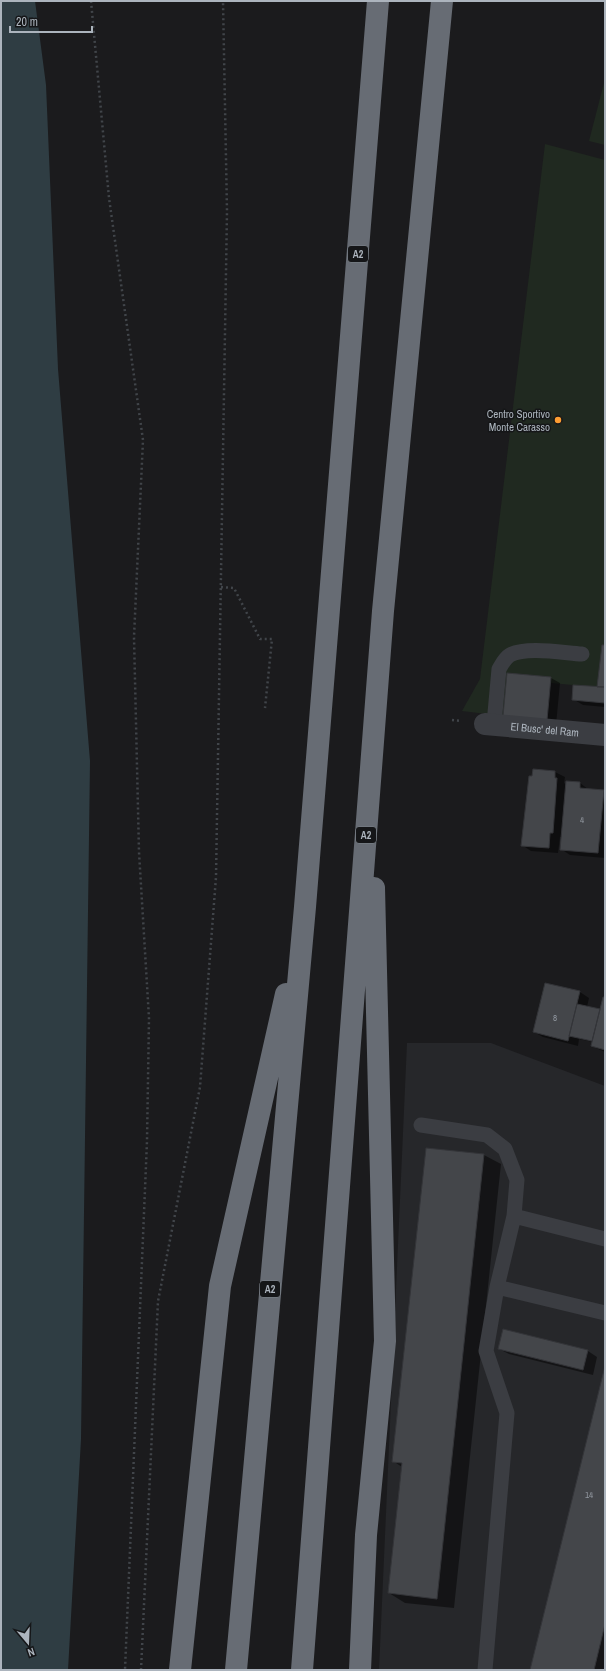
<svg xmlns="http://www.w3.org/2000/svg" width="606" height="1671" font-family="'Archivo Narrow',sans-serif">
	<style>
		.built { fill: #26272a }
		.green { fill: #202920 }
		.water { fill: #2f3d43 }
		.shadow { fill: #0007 }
		.building { fill: #44464a; stroke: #343539 }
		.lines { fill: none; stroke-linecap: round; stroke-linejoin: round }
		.path { stroke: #41454a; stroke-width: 2.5; stroke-dasharray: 2 3; stroke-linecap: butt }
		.service { stroke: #3b3d42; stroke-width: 15 }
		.minor { stroke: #3b3d42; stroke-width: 22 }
		.motorway { stroke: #676c74; stroke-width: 22 }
		.poi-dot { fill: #fd9d32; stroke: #151618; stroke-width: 1.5 }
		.labels { text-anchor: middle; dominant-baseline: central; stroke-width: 3; stroke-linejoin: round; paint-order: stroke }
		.number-label { font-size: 9px; fill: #9298a0 }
		.shield { fill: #151618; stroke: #7f858c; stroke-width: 1 }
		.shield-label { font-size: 10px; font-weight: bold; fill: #acb4bd }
		.poi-label { font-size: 11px; fill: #acb4bd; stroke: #151618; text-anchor: end }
		.street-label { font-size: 11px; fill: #acb4bd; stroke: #151618 }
	</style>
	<rect width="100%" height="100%" fill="#1b1b1d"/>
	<path class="built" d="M407 1043H491L605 1086V1670H379Z"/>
	<path class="green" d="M605 79V145L589 141Z
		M545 144 605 160V703L572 700 573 685 551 683 503 716 462 711 480 679Z"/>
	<path class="water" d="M1 1H35L46 85 58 369 90 761 81 1439 68 1670H1Z"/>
	<path class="shadow" d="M605 646V707L583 705 573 699 602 688Z
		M551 678 560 683 556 725 514 721Z
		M534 770 555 772 565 777 564 783 567 785 580 783 589 790 605 792V858L570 855 561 849 562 837H560L558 853 531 851 522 845Z
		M580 992 589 998 587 1007 600 1010 605 998V1052L592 1046 593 1042 579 1039 578 1046 543 1037 534 1032Z
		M426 1149 484 1155 501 1164 454 1608 405 1603 389 1593 402 1467 393 1461Z
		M504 1331 588 1351 597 1357 593 1375 509 1354 499 1349Z
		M605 1370V1670H531Z"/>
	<path class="building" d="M602 645H605V687H597Z
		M507 673 551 677 547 720 503 716Z
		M573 685 605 687V703L572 700Z
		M533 769 555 771V778H557L553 833H550L549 848 521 846 529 776H532Z
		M566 781 580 782V788L604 790 598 853 560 850Z
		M545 983 580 991 568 1041 533 1032Z
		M603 997H605V1050L591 1046Z
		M577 1004 600 1009 592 1041 569 1036Z
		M426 1148 484 1154 437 1599 388 1593 402 1463 392 1462Z
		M503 1329 588 1350 583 1370 498 1349Z
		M605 1366V1624L594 1670H530Z"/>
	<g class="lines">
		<path class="path" d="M91 1 109 198 143 440 134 637 139 852 149 1018 147 1141 125 1670
			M221 587 234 588 260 639H272L265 708
			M452 720 461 721
			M141 1670 158 1301 200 1087 216 877 227 211 223 1"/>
		<path class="service" d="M494 724 499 669C502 664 505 658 510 655 526 646 564 653 582 654
			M421 1125 487 1135 505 1149 517 1180 514 1216
			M497 1287 605 1313
			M485 1670 507 1413 486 1351 497 1287 514 1216 605 1239"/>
		<path class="minor" id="s1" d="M485 724 605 735"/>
		<path class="motorway" d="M180 1670 220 1286 286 994
			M236 1670 305 907 378 1
			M302 1670 383 611 442 1
			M360 1670 366 1535 385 1341 374 888"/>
	</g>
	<circle class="poi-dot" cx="558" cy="420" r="4"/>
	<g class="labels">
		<g class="number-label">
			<text x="582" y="820">4</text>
			<text x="555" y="1018">8</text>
			<text x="589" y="1495">14</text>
		</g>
		<g class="shield">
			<rect x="348" y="246" width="20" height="16" rx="3"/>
			<rect x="356" y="827" width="20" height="16" rx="3"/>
			<rect x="260" y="1281" width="20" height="16" rx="3"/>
		</g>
		<g class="shield-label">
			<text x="358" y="254">A2</text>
			<text x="366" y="835">A2</text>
			<text x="270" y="1289">A2</text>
		</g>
		<g class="poi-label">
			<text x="550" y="414">Centro Sportivo<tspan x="550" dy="13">Monte Carasso</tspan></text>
		</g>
		<g class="street-label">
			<text stroke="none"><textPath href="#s1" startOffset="60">El Busc' del Ram</textPath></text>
		</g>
	</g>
	<rect width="606" height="1671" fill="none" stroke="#acb4bd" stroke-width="4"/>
	<g transform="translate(28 1643) rotate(161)" stroke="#151618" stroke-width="3" paint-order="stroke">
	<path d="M0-3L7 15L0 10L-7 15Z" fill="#acb4bd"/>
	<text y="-6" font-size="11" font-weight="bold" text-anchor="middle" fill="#acb4bd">N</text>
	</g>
	<path d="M10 26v6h82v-6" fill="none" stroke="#acb4bd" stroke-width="2"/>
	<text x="16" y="26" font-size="12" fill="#acb4bd" stroke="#151618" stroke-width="3" paint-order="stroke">20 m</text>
</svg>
